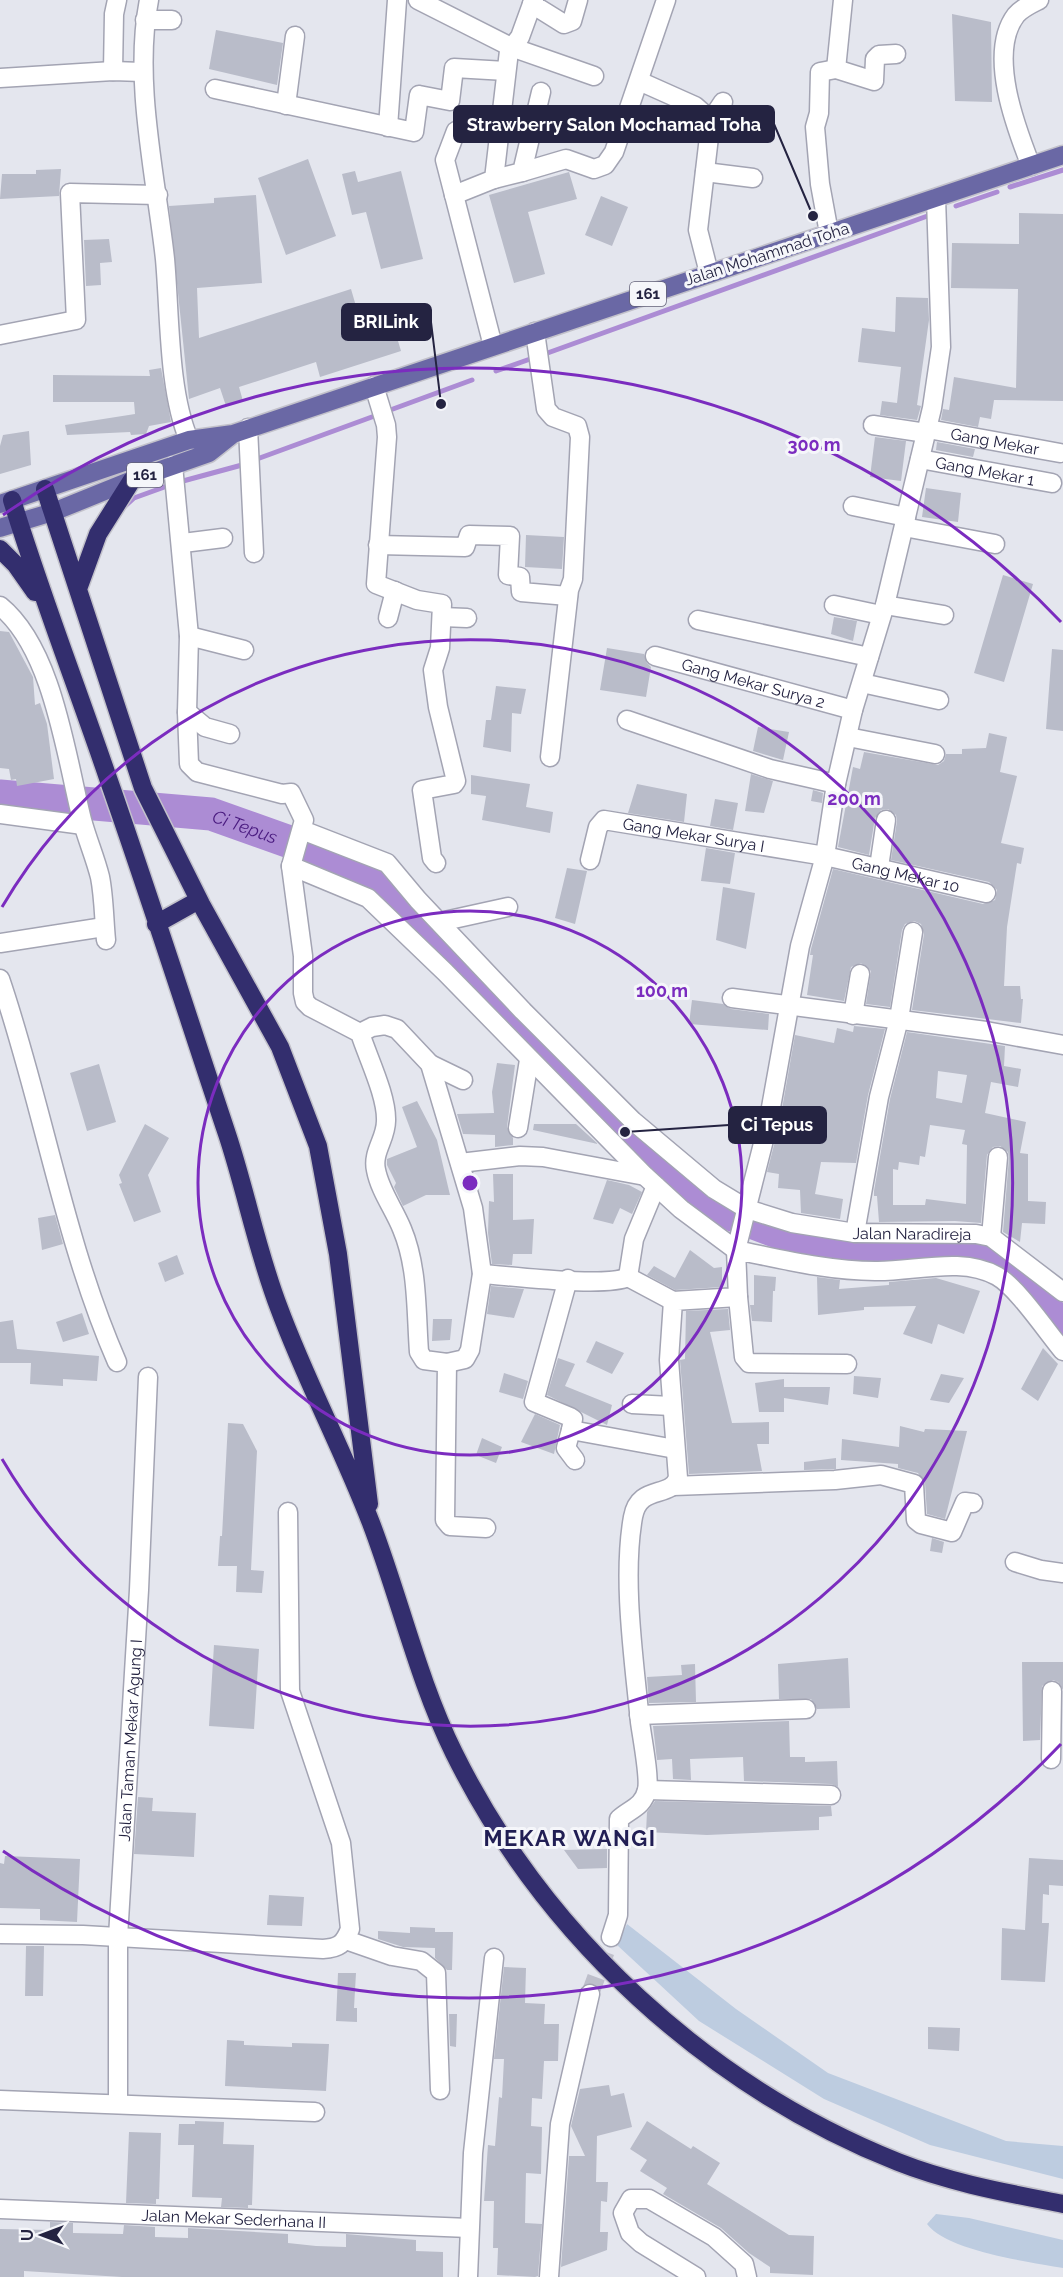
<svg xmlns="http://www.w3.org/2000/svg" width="1063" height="2277" font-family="Raleway,sans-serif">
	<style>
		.green { fill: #bdcce0 }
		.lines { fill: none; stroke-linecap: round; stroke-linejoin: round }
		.stream { stroke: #ac8cd4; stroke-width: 5 }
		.river { stroke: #ac8cd4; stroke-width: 33 }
		.building { fill: #b9bcc9; fill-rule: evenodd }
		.street-tunnel { stroke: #bebfcb; stroke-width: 18; stroke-dasharray: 18 9; stroke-linecap: butt }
		.street-casing { stroke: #a3a4b3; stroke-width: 21 }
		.primary-casing { stroke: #c2c1ca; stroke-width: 21 }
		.highway-casing { stroke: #c2c1ca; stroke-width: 21 }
		.street { stroke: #fff; stroke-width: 18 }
		.primary { stroke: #6a68a5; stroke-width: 18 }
		.highway { stroke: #332e6e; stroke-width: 18 }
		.ring { fill: none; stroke: #7b2cbf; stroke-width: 3 }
		.labels { text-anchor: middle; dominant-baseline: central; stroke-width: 6; stroke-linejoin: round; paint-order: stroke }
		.shield { fill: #f5f6fa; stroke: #636278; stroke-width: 1.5 }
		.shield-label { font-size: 15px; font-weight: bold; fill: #242341 }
		.street-label { font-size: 16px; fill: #242341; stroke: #f5f6fa }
		.water-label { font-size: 18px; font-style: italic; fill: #491a7f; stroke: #f5f6fa }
		.district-label { font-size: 22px; font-weight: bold; letter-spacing: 1.5px; fill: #211e54; stroke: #f5f6fa }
		.centre { fill: #7b2cbf; stroke: #f5f6fa; stroke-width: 3 }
		.ring-label { font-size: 18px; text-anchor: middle; font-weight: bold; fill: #7b2cbf; stroke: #f5f6fa; stroke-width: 6; stroke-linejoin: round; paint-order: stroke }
		.leader { fill: none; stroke: #242341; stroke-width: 2 }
		.callout-dot { fill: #242341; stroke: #f5f6fa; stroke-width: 2 }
		.callout { fill: #242341; stroke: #242341; stroke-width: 2 }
		.callout-label { font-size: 18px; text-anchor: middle; font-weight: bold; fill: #fff }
	</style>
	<rect width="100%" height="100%" fill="#e4e6ee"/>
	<path class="green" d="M627 1924 736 2009 828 2073 1006 2141 1063 2146V2179L930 2145 824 2099 699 2021 617 1945Z
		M936 2214 969 2218 1063 2240V2268C1030 2262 947 2251 927 2224Z"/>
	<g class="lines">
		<path class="stream" d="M1010 187 1063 170
			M956 206 997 192
			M542 355 933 214
			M496 371 533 358
			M393 409 472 380
			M257 459 380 414
			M183 481 242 465
			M123 508 134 498 170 485"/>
		<path class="river" id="s1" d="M0 796 211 814 360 867 625 1132 709 1206 823 1249 994 1256 1049 1312 1063 1330"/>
	</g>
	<path class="building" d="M952 14 991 22 992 102 955 101Z
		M216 30 283 43 277 85 209 69Z
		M308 159 336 236 286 255 258 178Z
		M61 169 59 196 0 199 2 174H36V170Z
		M355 171 358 182 401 171 423 259 381 269 366 212 352 215 342 174Z
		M569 172 577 199 528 212 545 274 514 283 489 195Z
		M256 195 262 283 197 288 199 338 351 289 358 313 387 304 401 351 320 377 316 362 239 387 243 401 226 406 220 388 189 399 169 206 214 203V198Z
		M601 196 628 207 612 246 585 235Z
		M1019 213 1063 214V401L994 400 991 419 980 417 978 427 941 420 943 409 949 410 954 377 1016 388 1018 289 951 288 952 243 1019 244Z
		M109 239 112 262 100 263 101 285 86 286 84 240Z
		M896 297 928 298 929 320 917 405 921 406 917 420 880 415 882 401 897 403 901 367 858 362 862 328 895 332Z
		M161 368 171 422 149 426 146 434 131 435 130 432 67 435 65 425 135 414 134 402H53V375L150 376 149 370Z
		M29 431 31 465 0 474V446L3 435Z
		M875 437 906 441 901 481 870 477Z
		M937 442 975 449 973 457 936 450Z
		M926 488 961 493 958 522 922 517Z
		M526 535 564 537 562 569 525 567Z
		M1003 575 1033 584 1004 682 974 673Z
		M834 617 857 621 853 641 831 634Z
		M0 631 9 632 33 677 35 705 40 703 47 724 54 779 17 786 16 779 11 780 9 769 0 768Z
		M607 648 644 654 647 663 651 667 646 697 600 690Z
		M1052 649 1063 650V731L1046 729Z
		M496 686 526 689 521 714 512 713 511 752 483 747 486 720H491Z
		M758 727 789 732 783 760 753 751Z
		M989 733 1007 737 1000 772 1017 776 1001 843 1024 848 1021 864 1017 863 1007 927 1004 986H1020L1021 999H1023L1021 1023 912 1010 924 934 921 924 914 921 905 924 902 930 890 1007 866 1004 871 971 861 963 851 967 844 1001 807 995 813 955H810L811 949 833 869 983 904 995 900 997 890 989 882 891 860 897 821 896 815 888 809 881 810 875 818 869 855 838 847 853 767 860 769 864 752 938 765 944 761 946 754H962V749L986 748Z
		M751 774 773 781 764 813 745 811Z
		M471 775 530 784 526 807 553 812 550 833 482 820 486 796 471 794Z
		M637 784 687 794 684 822 628 813Z
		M813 790 823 793 822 803 811 801Z
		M715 799 738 803 733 830 710 826Z
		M706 848 735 853 730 884 701 881Z
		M567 868 587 871 575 924 555 918Z
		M723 887 755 893 746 949 716 940Z
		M692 1000 723 1004 731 1009 769 1014 768 1030 689 1024Z
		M854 1026 885 1029 868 1095 856 1163 821 1162 815 1194 843 1199 840 1219 801 1213 800 1190 778 1188 779 1174 767 1172 779 1126 795 1035 834 1043 837 1028 853 1032Z
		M907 1032 1005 1046 1004 1066 1021 1069 1018 1087 991 1082 985 1113 1026 1122 1020 1153 1028 1154V1201L1046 1202 1045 1224 1022 1223 1020 1242 1003 1232 1009 1157 1008 1152 1000 1146 993 1147 987 1155 981 1223 955 1221 879 1222 877 1196H874V1191L890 1099ZM938 1071 967 1075 962 1103 936 1098ZM930 1125 965 1130 962 1144 967 1145 966 1204 926 1199 925 1205H893V1169L898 1170 899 1162 919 1165 920 1156 925 1157Z
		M497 1063 515 1065 507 1127 513 1138V1145L495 1147V1135L463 1134 457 1114 494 1113 492 1092Z
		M99 1064 116 1122 87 1131 70 1073Z
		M417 1101 437 1140 450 1195H426L403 1206 394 1187 396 1183 387 1165V1159L417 1147 402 1107Z
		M145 1124 169 1138 148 1175 161 1212 134 1222 119 1184 122 1183 119 1175Z
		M534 1124H576L598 1144 533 1130Z
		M493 1174H513V1220L534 1219 532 1254H513L512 1265 492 1264 488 1233 489 1201 494 1202Z
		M607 1180 629 1185 642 1192 632 1214 620 1208 613 1224 593 1219Z
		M55 1215 63 1244 42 1250 38 1218Z
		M690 1250 714 1268 722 1267V1287L675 1290 647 1275 654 1266 675 1278Z
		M177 1255 184 1274 165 1282 158 1263Z
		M754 1275 776 1277 775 1291H773L772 1322 752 1321 750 1305H754Z
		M817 1277 840 1280 839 1289 889 1285V1282L936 1278 980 1291 964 1334 938 1324 932 1344 903 1334 916 1306 864 1307V1310L818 1315Z
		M491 1286 524 1289 514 1318 487 1314Z
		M728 1309 730 1330 710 1332 732 1423 769 1422V1444H757L762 1471 689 1474 680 1360 685 1359 686 1311Z
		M82 1313 89 1334 63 1342 56 1322Z
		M433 1319H452L450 1340 432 1341Z
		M13 1320 17 1349 99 1356 97 1381 63 1379V1386L30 1384 31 1363H0V1322Z
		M596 1341 624 1353 612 1374 586 1362Z
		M1043 1348 1058 1364 1038 1401 1021 1389Z
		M558 1358 575 1364 565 1386 612 1405 607 1425 547 1395Z
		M504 1373 528 1381 523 1399 499 1392Z
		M941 1374 964 1378 949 1403 930 1400Z
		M854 1376 881 1378 878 1398 853 1394Z
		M784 1379V1387H830L828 1405 784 1398V1412H759L755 1383Z
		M535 1414 560 1425 554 1454 521 1442Z
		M228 1423 243 1424 257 1451 251 1570 264 1571 262 1593 236 1592 237 1566H218L220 1536H222Z
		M900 1426 924 1432 925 1429 967 1431 945 1519 927 1514 925 1483 918 1473 898 1468V1464L841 1460 842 1439 899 1447Z
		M482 1438 502 1447 496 1463 476 1455Z
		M836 1458V1469L804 1470V1462Z
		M932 1538 944 1542 942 1553 930 1551Z
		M214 1645 259 1649 254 1729 209 1726Z
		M848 1658 850 1708 817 1709 811 1699H779L778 1664Z
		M1022 1662H1063V1690L1058 1682 1053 1680 1042 1686 1040 1740 1023 1741Z
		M695 1664 696 1702 649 1703 647 1677 682 1675 681 1665Z
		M789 1721 790 1757H805V1762L837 1761 838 1787 831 1784 744 1781 743 1757 690 1759 691 1780 673 1779 672 1759 657 1760 653 1726Z
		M138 1797 153 1798 152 1811 196 1813 194 1857 134 1854Z
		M655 1801 831 1806 832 1816 819 1817V1830L707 1835 646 1832 647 1812Z
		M607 1849V1868L578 1869 564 1850Z
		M5 1856 80 1859 77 1922 40 1920V1909L0 1908V1863L4 1864Z
		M1029 1858 1063 1860V1886L1049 1885V1895L1043 1894 1042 1923H1049L1045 1982 1001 1980 1002 1928 1025 1930Z
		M269 1895 304 1897 302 1926 267 1925Z
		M410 1927 435 1928V1932H453L452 1970H447L435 1958V1948L403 1947 378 1939V1931L410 1933Z
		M26 1946H44L43 1996H25Z
		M504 1967 526 1968 525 2003 545 2004 544 2024H559L558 2061H544L542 2099 532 2098 531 2126 542 2127 541 2174 526 2173 525 2223 542 2224 538 2276 535 2277 497 2275 498 2248H493L494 2201H484L488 2145 495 2146 499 2097 502 2098 504 2059H494Z
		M338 1973H356L354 2008H357V2022L336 2021Z
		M449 2014H457L456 2047 450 2046Z
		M928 2027 960 2028 959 2051 928 2049Z
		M227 2040 244 2041V2045L292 2047V2043L329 2044 326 2091 225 2086Z
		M609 2085 611 2096 624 2093 632 2127 597 2136 596 2182H608L607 2202 601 2201 600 2232H608L607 2250 561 2267 569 2156H585L571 2126 580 2089Z
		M195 2121 224 2122 223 2144 254 2145 252 2205H248V2208L221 2207 222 2198 192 2197 194 2145H178L179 2124H195Z
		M647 2121 691 2149 693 2146 720 2163 707 2184 789 2235 814 2236 813 2275 770 2273V2267L749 2253 721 2228 663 2194 667 2188 640 2171 647 2160 630 2149Z
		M129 2132 161 2133 159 2199H156V2204L126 2203Z
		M50 2222 73 2223V2233L123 2234 124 2225 155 2227V2237L188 2238V2228L288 2234V2243L316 2246 346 2247V2234L416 2240V2251L443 2252V2277H122L24 2271V2277H0V2229L50 2230Z"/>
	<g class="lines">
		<path class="street-tunnel" d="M590 1994 611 1937"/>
		<defs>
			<g id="street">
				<path d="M149 0C133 81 156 177 165 259 170 314 168 391 189 440"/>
				<path d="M418 0 511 47 594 76"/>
				<path d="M534 0 532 4 564 24 572 21 578 0"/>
				<path d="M145 20H172"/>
				<path d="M836 69 843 0"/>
				<path d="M113 71 114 14 117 0"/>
				<path d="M0 78 113 71 142 72"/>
				<path d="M639 81 695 106 711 120"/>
				<path d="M215 89 414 132 419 95 450 101 454 68 506 71"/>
				<path d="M286 105 295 36"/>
				<path d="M388 127 397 0"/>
				<path d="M456 131 445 160 493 346"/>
				<path d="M1031 166C1016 128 987 53 1016 15 1022 8 1031 4 1039 0"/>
				<path d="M522 172 566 159 594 169 605 165 614 152 666 0"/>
				<path d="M705 172 753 178"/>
				<path d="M494 179 522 172 541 92"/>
				<path d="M454 195 494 179 509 51 520 37 532 4"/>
				<path d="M829 233 820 184 815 127 819 113 820 72 836 69 874 81 875 59 879 55 896 54"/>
				<path d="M709 273 698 230 711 120 723 102"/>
				<path d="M535 332 546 409 553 417 577 426 580 437 573 579 569 590 550 757"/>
				<path d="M0 335 76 320 70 193 158 195"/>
				<path d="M374 386 386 425 387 437 376 584 417 600 442 604 440 648 433 670 438 707 456 781 454 784 422 790 432 858 436 863"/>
				<path d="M873 425 926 433"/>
				<path d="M248 428 254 553"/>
				<path id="s2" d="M928 429 1060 453"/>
				<path id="s3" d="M920 459 1052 483"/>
				<path d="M173 465 189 636 187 712 189 764 197 772 282 794 291 793 304 820 291 866 303 956V993L305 1002 310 1007 360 1033C368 1058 387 1096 386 1121 386 1139 372 1152 376 1170 380 1191 394 1209 402 1229 418 1267 416 1311 419 1352L424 1360 447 1363 445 1520 450 1526 486 1528"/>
				<path d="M853 506 906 517"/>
				<path d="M904 527 995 544"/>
				<path d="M183 543 223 538"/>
				<path d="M378 545 465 547 469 535 510 536 508 575 520 577 521 592 568 596"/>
				<path d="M834 605 881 615"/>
				<path d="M885 605 944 615"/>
				<path d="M0 606C53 649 66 756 82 820 87 839 95 857 100 877 104 897 104 920 106 940"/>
				<path d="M442 617 467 618"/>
				<path d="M388 618 395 591"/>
				<path d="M698 620 869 657"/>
				<path d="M189 636 244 650"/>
				<path id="s4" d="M655 656 853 710"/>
				<path d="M862 683 939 700"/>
				<path d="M187 712 205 727 230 734"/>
				<path d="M627 720 770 769 836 784"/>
				<path d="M848 737 935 754"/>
				<path d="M0 814 83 825"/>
				<path id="s5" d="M302 830 387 863 418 900 523 1011 633 1121 714 1189 747 1209 792 1223 855 1233 976 1234 991 1237 1063 1292"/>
				<path id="s6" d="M590 860 598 827 604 820 825 856 986 893"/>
				<path d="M291 866 368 898 445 972 645 1176 681 1209 736 1250 768 1124 800 946 825 856 836 784 853 710 885 605 932 408 941 347 936 198"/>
				<path d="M879 867 886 820"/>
				<path d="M440 922 508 907"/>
				<path d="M0 943 104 927"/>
				<path d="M0 979C43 1105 64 1241 117 1362"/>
				<path d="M732 998 986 1031 1063 1045"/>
				<path d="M853 1015 860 974"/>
				<path d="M360 1033 372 1027 385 1025 397 1029 430 1064 473 1208 482 1274 470 1350 465 1359 447 1363"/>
				<path d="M430 1064 463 1080"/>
				<path d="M518 1128 529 1060"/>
				<path d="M460 1163 520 1156 543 1157 645 1176"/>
				<path d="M656 1186 634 1239 628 1277 673 1301"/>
				<path d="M855 1233 879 1097 899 1019 913 932"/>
				<path d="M991 1237 998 1157"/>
				<path d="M482 1274C513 1276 605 1288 628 1277"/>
				<path d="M568 1279 534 1402 570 1417 573 1419 571 1430"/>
				<path d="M738 1297 744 1357 749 1363 847 1364"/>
				<path d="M632 1404 671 1406"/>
				<path d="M575 1460 566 1448 571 1430 675 1449"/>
				<path d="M673 1486 835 1480 881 1475 914 1484 916 1520 921 1524 952 1532 965 1502 973 1503"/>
				<path d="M1015 1562 1041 1570 1063 1573"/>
				<path d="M639 1715 806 1709"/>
				<path d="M1051 1759 1052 1691"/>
				<path d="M647 1790 831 1795"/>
				<path d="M0 1934 83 1935 323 1949C339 1948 344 1944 350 1929L341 1843 290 1691 288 1512"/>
				<path d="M611 1937 618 1915 619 1819C630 1809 643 1807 647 1790 650 1778 642 1737 640 1722 634 1659 622 1579 633 1517 639 1484 670 1499 678 1478L669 1360 673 1301 738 1297 736 1250C781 1259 828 1271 875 1271 914 1272 961 1256 997 1276 1017 1287 1047 1332 1063 1351"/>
				<path d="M346 1940 392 1956 421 1961 436 1973 440 2090"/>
				<path d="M0 2100 315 2112"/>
				<path id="s7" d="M118 2104V1937L139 1590 148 1377"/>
				<path id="s8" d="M0 2209 469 2228"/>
				<path d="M468 2277 473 2153 494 1958"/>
				<path d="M549 2277 560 2124 590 1994"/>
				<path d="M696 2277 641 2243 630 2233 623 2213 631 2199H649L714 2237 744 2264 747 2277"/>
			</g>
			<path id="primary" d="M0 504 189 440 233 434 1063 155
				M0 528 53 512 132 480 209 453 233 434"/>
			<path id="highway" d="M45 489 143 788 201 904 280 1047 318 1146 338 1254 369 1504
				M12 500C41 595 77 687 109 781 150 898 188 1017 227 1134 246 1191 257 1251 279 1308 306 1381 343 1450 371 1523 400 1599 418 1680 454 1753 545 1937 708 2086 898 2162 951 2183 1008 2193 1063 2204
				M0 549 16 565 35 592
				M78 589 98 534 132 480
				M156 924 199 900"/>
		</defs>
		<use href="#street" class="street-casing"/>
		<use href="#primary" class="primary-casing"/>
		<use href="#highway" class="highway-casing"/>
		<use href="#street" class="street"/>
		<use href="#primary" class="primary"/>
		<use href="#highway" class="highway"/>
	</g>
	<g class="ring">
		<circle cx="470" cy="1183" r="272"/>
		<path d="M2 907A543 543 0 1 1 2 1459"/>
		<path d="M1061 1744A815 815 0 0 1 3 1851M3 515A815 815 0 0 1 1061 622"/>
	</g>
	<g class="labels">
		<g class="shield">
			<rect x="630" y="282" width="36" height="24" rx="4.5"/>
			<rect x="127" y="463" width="36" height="24" rx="4.5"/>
		</g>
		<g class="shield-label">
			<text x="648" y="294">161</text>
			<text x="145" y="475">161</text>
		</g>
		<g class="street-label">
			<text transform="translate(767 254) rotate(-18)">Jalan Mohammad Toha</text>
			<text stroke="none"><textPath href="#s2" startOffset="68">Gang Mekar</textPath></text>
			<text stroke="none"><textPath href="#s3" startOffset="66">Gang Mekar 1</textPath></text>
			<text stroke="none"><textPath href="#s4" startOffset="102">Gang Mekar Surya 2</textPath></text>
			<text stroke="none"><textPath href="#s6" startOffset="134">Gang Mekar Surya I</textPath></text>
			<text stroke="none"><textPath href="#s6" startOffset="350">Gang Mekar 10</textPath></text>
			<text stroke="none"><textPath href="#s5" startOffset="760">Jalan Naradireja</textPath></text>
			<text stroke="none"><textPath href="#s7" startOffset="364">Jalan Taman Mekar Agung I</textPath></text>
			<text stroke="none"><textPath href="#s8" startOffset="234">Jalan Mekar Sederhana II</textPath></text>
		</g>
		<g class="water-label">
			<text stroke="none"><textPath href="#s1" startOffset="248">Ci Tepus</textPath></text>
		</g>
		<g class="district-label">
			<text x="570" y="1838">MEKAR WANGI</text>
		</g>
	</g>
	<circle cx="470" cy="1183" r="9" class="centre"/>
	<g class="ring-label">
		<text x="814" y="451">300 m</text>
		<text x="854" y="805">200 m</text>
		<text x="662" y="997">100 m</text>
	</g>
	<path class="leader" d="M813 216L774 124M441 404L431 322M625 1132L729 1125"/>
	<g class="callout-dot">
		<circle cx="813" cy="216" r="6"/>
		<circle cx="441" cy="404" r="6"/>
		<circle cx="625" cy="1132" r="6"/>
	</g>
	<g class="callout">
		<rect x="454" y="106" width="320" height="36" rx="6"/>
		<rect x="342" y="304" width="89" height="36" rx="6"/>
		<rect x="729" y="1107" width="97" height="36" rx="6"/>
	</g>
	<g class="callout-label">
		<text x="614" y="131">Strawberry Salon Mochamad Toha</text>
		<text x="386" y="328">BRILink</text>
		<text x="777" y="1131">Ci Tepus</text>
	</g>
	<g transform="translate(42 2235) rotate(270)" stroke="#f5f6fa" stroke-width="4.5" paint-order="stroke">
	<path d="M0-4.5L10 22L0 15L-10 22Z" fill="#242341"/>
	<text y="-9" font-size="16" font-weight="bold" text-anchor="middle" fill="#242341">U</text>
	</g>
</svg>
